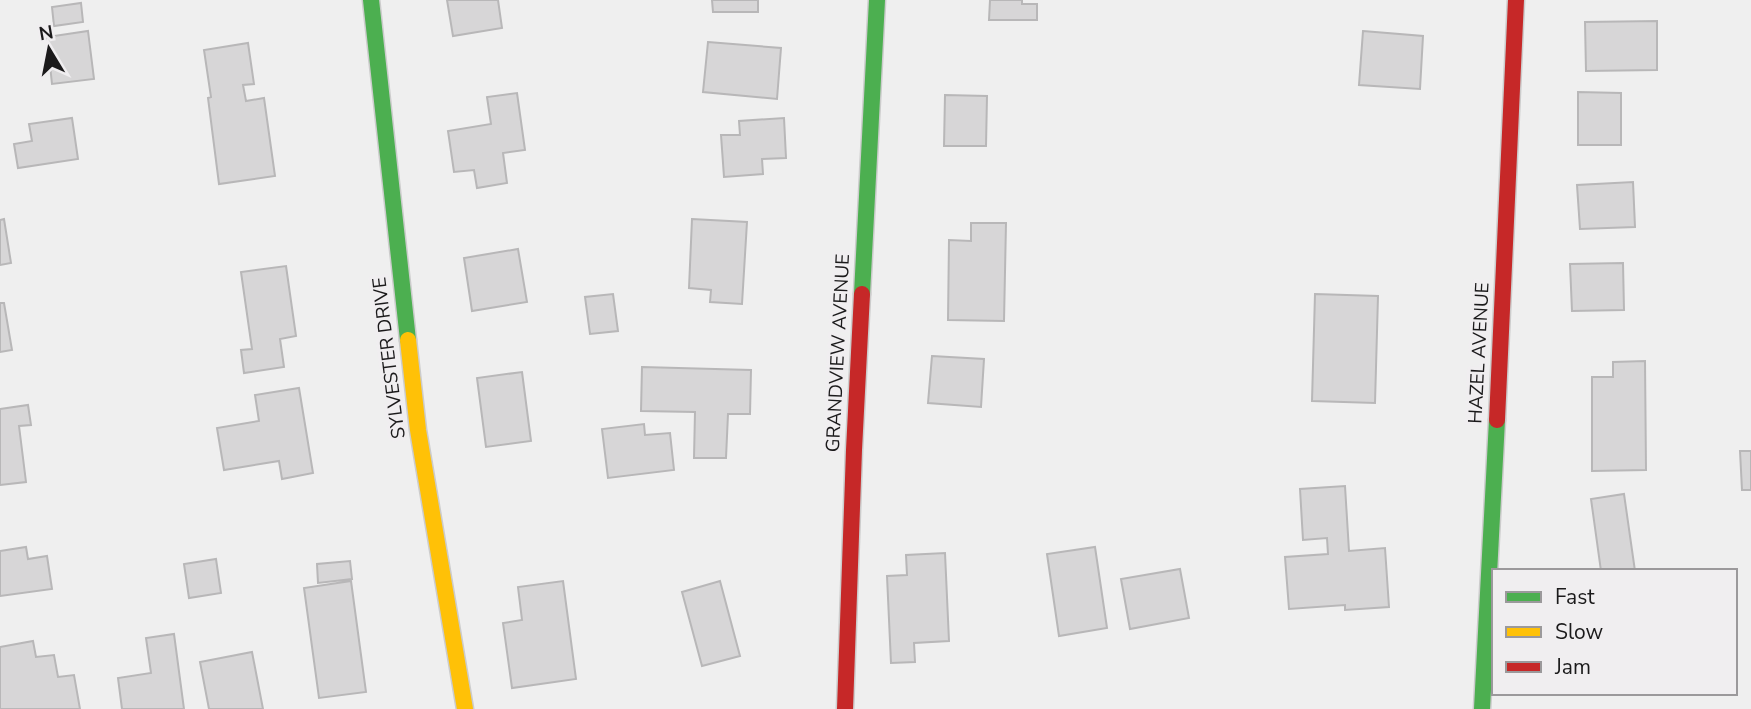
<svg xmlns="http://www.w3.org/2000/svg" width="1751" height="709" font-family="'Nunito Sans',sans-serif">
	<style>
		.building { fill: #d7d6d7; stroke: #b8b7b8; stroke-width: 2 }
		.lines { fill: none; stroke-linecap: round; stroke-linejoin: round }
		.fast-casing { stroke: #ccc; stroke-width: 19 }
		.slow-casing { stroke: #ccc; stroke-width: 19 }
		.jam-casing { stroke: #ccc; stroke-width: 19 }
		.fast { stroke: #4caf50; stroke-width: 16 }
		.slow { stroke: #ffc107; stroke-width: 16 }
		.jam { stroke: #c62828; stroke-width: 16 }
		.labels { text-anchor: middle; dominant-baseline: central; stroke-width: 7; stroke-linejoin: round; paint-order: stroke }
		.street-label { font-size: 19px; fill: #1b1a1b; stroke: #f0eef0 }
	</style>
	<rect width="100%" height="100%" fill="#efefef"/>
	<path class="building" d="M447 0H498L502 28 453 36Z
		M712 0H758V12H713Z
		M990 0H1022V4H1037V20H989Z
		M81 3 83 22 54 26 52 7Z
		M1657 21V70L1586 71 1585 22Z
		M88 31 94 79 52 84 47 37Z
		M1363 31 1423 36 1420 89 1359 85Z
		M708 42 781 48 777 99 703 92Z
		M248 43 254 84 243 85 246 101 264 98 275 176 219 184 208 98 211 97 204 50Z
		M1578 92 1621 93V145H1578Z
		M517 93 525 150 503 153 507 183 477 188 474 170 454 172 448 131 491 124 487 97Z
		M945 95 987 96 986 146H944Z
		M72 118 78 159 18 168 14 144 32 141 29 124Z
		M784 118 786 158 762 159 763 174 724 177 721 135H740L739 121Z
		M1633 182 1635 227 1580 229 1577 185Z
		M4 219 11 263 0 265V220Z
		M692 219 747 222 742 304 710 302 711 290 689 288Z
		M971 223H1006L1004 321 948 320 949 240 971 241Z
		M518 249 527 302 472 311 464 258Z
		M1623 263 1624 310 1572 311 1570 264Z
		M286 266 296 336 280 339 284 367 244 373 241 350 252 349 241 272Z
		M613 294 618 331 590 334 585 297Z
		M1315 294 1378 296 1375 403 1312 401Z
		M0 303H4L12 350 0 352Z
		M932 356 984 359 981 407 928 403Z
		M1645 361 1646 470 1592 471V377H1613V362Z
		M642 367 751 370 750 414H728L726 458H694L695 412 641 411Z
		M522 372 531 441 486 447 477 378Z
		M299 388 313 473 282 479 279 461 224 470 217 428 259 421 255 395Z
		M28 405 31 425 19 426 26 482 0 485V409Z
		M644 424 645 435 670 433 674 470 608 478 602 429Z
		M1740 451H1751V490H1742Z
		M1345 486 1349 551 1385 548 1389 607 1345 610V605L1289 609 1285 557 1328 554 1327 538 1303 540 1300 489Z
		M1624 494 1635 571H1601L1591 499Z
		M26 547 28 559 47 556 52 589 0 596V551Z
		M1095 547 1107 628 1059 636 1047 554Z
		M945 553 949 641 914 643 915 662 891 663 887 576 907 575 906 555Z
		M216 559 221 593 189 598 184 564Z
		M350 561 352 579 318 583 317 564Z
		M1180 569 1189 618 1130 629 1121 579Z
		M351 581 366 692 319 698 304 588Z
		M563 581 576 679 512 688 503 623 522 620 518 587Z
		M720 581 740 656 702 666 682 592Z
		M174 634 184 709H122L118 678 151 673 146 638Z
		M33 641 36 657 54 655 58 677 74 675 80 709H0V647Z
		M252 652 263 709H209L200 662Z"/>
	<g class="lines">
		<defs>
			<path id="fast" d="M371 0 408 340
				M862 294 877 0
				M1482 709 1497 420"/>
			<path id="slow" d="M408 340 418 430 465 709"/>
			<path id="jam" d="M1497 420 1516 0
				M845 709 854 450 862 294"/>
		</defs>
		<use href="#fast" class="fast-casing"/>
		<use href="#slow" class="slow-casing"/>
		<use href="#jam" class="jam-casing"/>
		<use href="#fast" class="fast"/>
		<use href="#slow" class="slow"/>
		<use href="#jam" class="jam"/>
	</g>
	<g class="labels">
		<g class="street-label">
			<text transform="translate(838 353) rotate(-87)">GRANDVIEW AVENUE</text>
			<text transform="translate(1479 353) rotate(-87)">HAZEL AVENUE</text>
			<text transform="translate(389 358) rotate(-97)">SYLVESTER DRIVE</text>
		</g>
	</g>
	<rect x="1492" y="569" width="245" height="126" fill="#f0eef0" stroke="#9b999b" stroke-width="2"/>
	<rect x="1506" y="592" width="35" height="10" fill="#4caf50" stroke="#9b999b" stroke-width="2"/>
	<text x="1555" y="604" font-size="21" fill="#1b1a1b">Fast</text>
	<rect x="1506" y="627" width="35" height="10" fill="#ffc107" stroke="#9b999b" stroke-width="2"/>
	<text x="1555" y="639" font-size="21" fill="#1b1a1b">Slow</text>
	<rect x="1506" y="662" width="35" height="10" fill="#c62828" stroke="#9b999b" stroke-width="2"/>
	<text x="1555" y="674" font-size="21" fill="#1b1a1b">Jam</text>
	<g transform="translate(49 49) rotate(350)" stroke="#f0eef0" stroke-width="5" paint-order="stroke">
	<path d="M0-5L12 26L0 18L-12 26Z" fill="#1b1a1b"/>
	<text y="-10" font-size="19" font-weight="bold" text-anchor="middle" fill="#1b1a1b">N</text>
	</g>
</svg>
